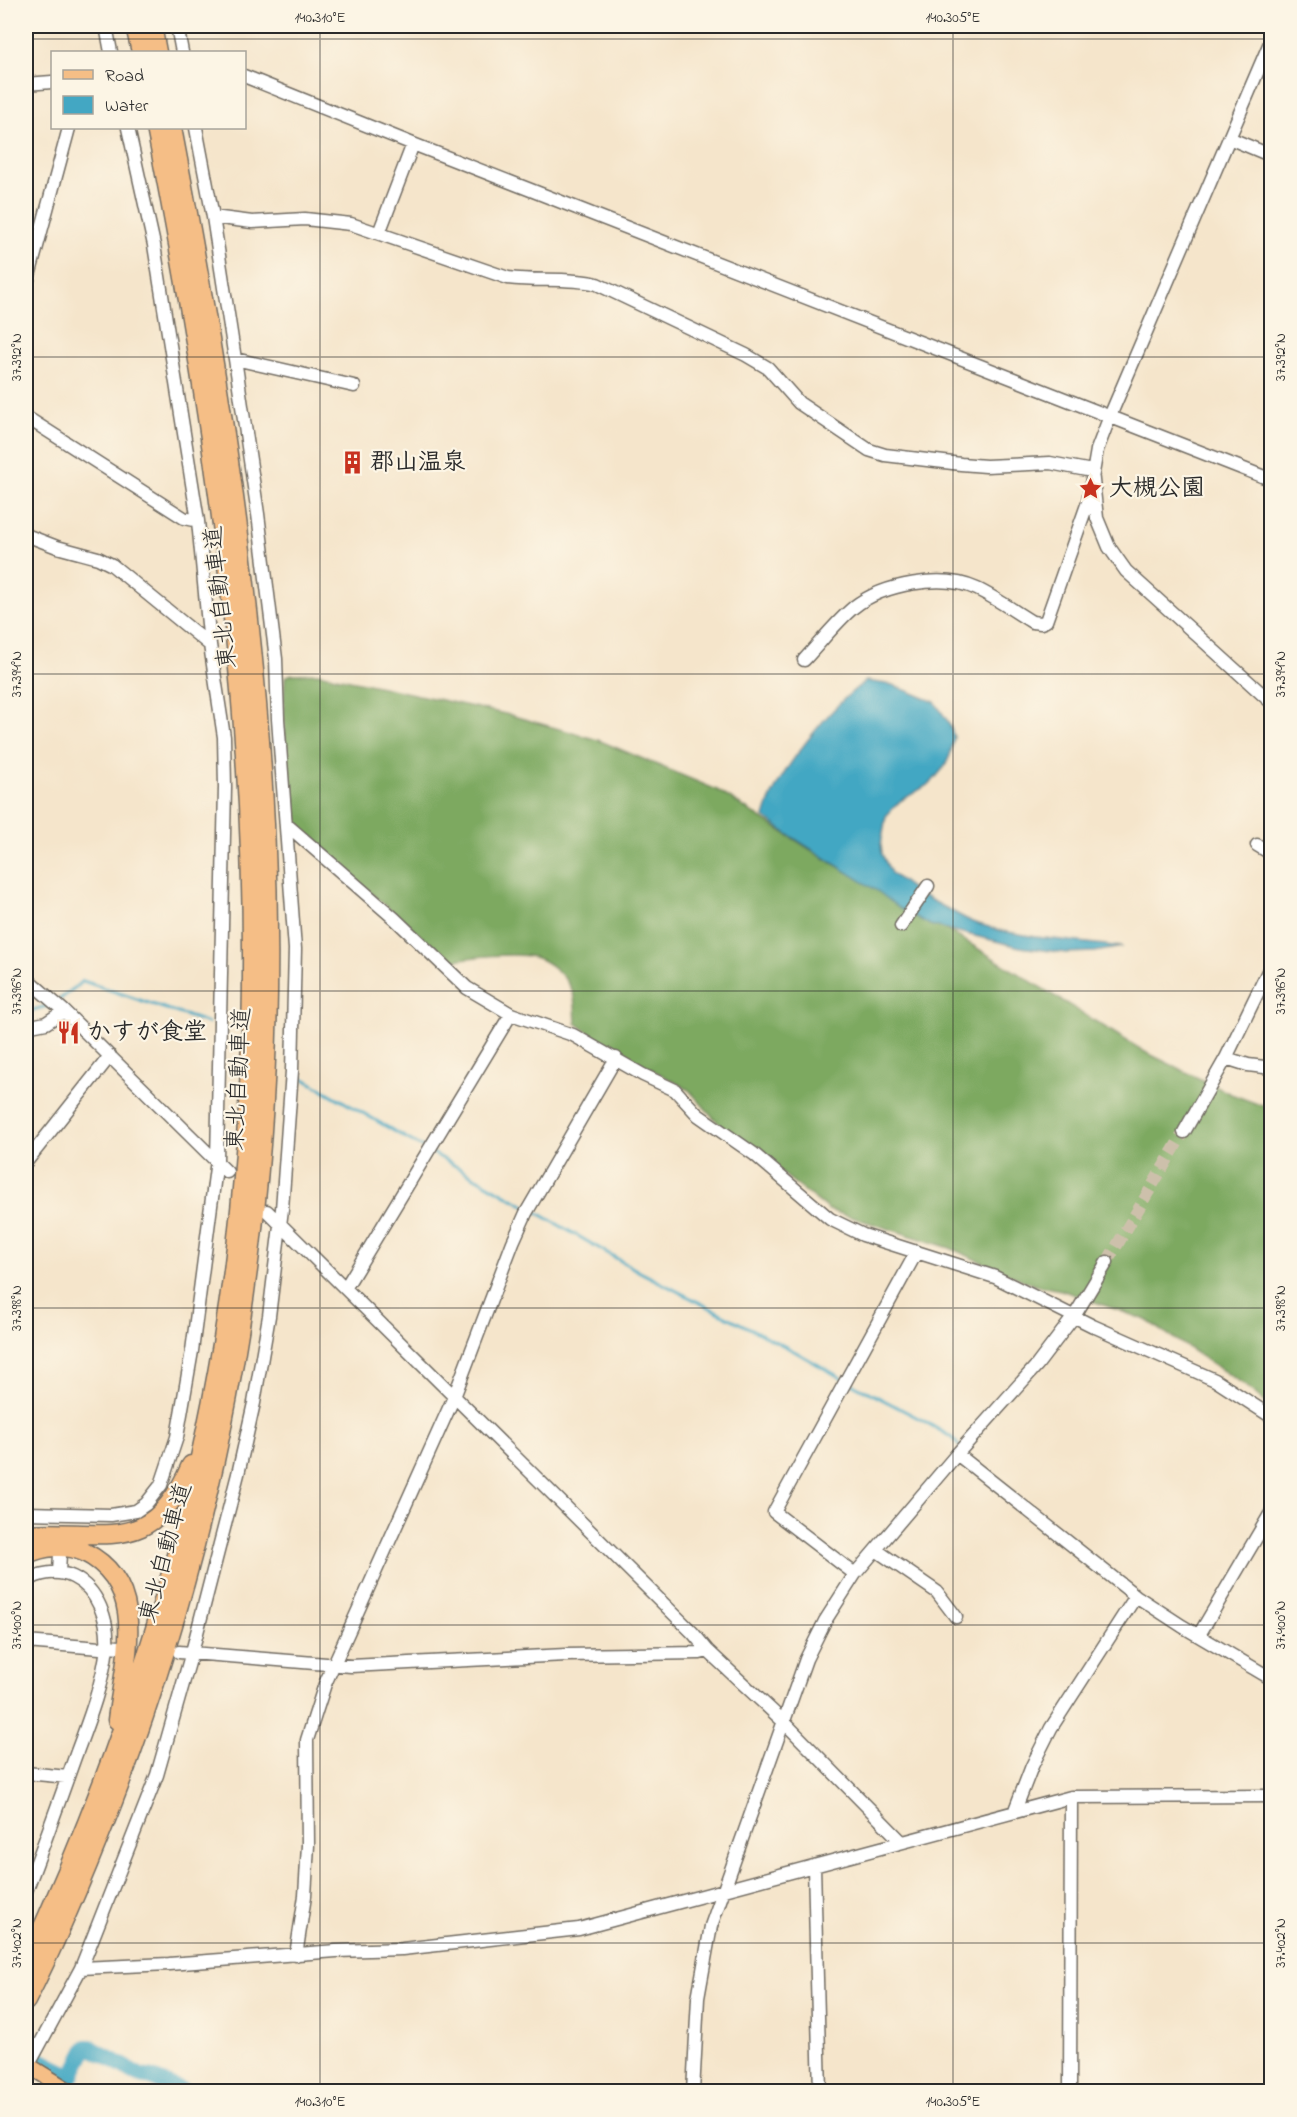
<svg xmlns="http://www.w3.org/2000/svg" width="1297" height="2117" font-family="'Indie Flower','Klee One',sans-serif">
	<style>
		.forest { fill: #7da961; stroke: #546a46; stroke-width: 1.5 }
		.water { fill: #43a7c3; stroke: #376977; stroke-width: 1.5 }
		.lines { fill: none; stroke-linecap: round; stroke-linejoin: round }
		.stream { stroke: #43a7c3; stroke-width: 3 }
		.river { stroke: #43a7c3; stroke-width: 16 }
		.minor-tunnel { stroke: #cdc0ab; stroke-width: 12; stroke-dasharray: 12 6; stroke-linecap: butt }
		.minor-casing { stroke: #726c63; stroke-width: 15 }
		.major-casing { stroke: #726c63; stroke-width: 18 }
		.highway-casing { stroke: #726c63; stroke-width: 21 }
		.minor { stroke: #fff; stroke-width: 12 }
		.major { stroke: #f5be86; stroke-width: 15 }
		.highway { stroke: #f5be86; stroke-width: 18 }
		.ticks { fill: none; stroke: #2b2b2b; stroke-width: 1.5; stroke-opacity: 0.45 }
		.labels { text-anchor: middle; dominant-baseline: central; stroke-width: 4.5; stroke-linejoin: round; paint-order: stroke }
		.poi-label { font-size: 24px; font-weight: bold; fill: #2b2b2b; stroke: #fcf5e5; text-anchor: start }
		.street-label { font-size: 24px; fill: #2b2b2b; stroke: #fcf5e5 }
		.neatline { fill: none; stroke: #2b2b2b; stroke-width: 2 }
		.ticks-label { font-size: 15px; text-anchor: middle; fill: #2b2b2b }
	</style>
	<rect width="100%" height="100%" fill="#fcf5e5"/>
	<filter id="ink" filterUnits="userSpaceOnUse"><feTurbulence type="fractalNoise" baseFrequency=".0167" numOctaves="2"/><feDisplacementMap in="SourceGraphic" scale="12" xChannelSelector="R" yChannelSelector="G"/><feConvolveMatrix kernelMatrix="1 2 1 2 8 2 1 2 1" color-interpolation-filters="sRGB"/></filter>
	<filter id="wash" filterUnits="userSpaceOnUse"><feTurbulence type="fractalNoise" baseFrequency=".008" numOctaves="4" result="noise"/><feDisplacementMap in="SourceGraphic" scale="24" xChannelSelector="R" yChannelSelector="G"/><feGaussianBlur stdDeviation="1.35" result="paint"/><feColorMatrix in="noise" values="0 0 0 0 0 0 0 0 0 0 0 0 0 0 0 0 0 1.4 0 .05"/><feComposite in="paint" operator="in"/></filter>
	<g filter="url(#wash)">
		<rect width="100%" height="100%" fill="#f5e5cb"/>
		<path class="forest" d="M318 673 510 715 598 740 717 790 819 855 972 945 1145 1052 1231 1094 1271 1109V1407L1245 1385 1146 1320 1061 1290 1034 1285 950 1248 829 1210 719 1124 689 1090 599 1040 576 1023C575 1013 576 999 572 990 565 976 550 961 534 957 515 952 470 957 450 961L295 828 292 813 283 714 285 677 292 674Z"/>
		<path class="water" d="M866 681 893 685 935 702 949 723 954 737 950 755 945 766 931 783 900 801 886 816 881 844 882 854 891 873 916 892 972 922 1002 931 1036 937 1122 947 1095 952 1066 953 1020 947 930 925 899 908 879 892 789 835 764 817C774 776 831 705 866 681Z"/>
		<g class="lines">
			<path class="stream" d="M59 1000 83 981 208 1023
				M26 1012 51 1005
				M301 1077 425 1149
				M431 1152 527 1207
				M533 1210 640 1272 794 1351 843 1379
				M849 1382 924 1421 951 1437 959 1446"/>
			<path class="river" d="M42 2061 72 2076 87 2047H90L141 2076 153 2078 186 2092"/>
		</g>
	</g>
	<g filter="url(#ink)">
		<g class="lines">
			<path class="minor-tunnel" d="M224 656 263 658
				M1107 1262 1184 1132"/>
			<defs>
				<path id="minor" d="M106 26 111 52
					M177 26 182 52
					M244 76 413 144 1272 480
					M26 84 52 82
					M1229 138 1272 156
					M213 217 252 222 305 219 351 224 508 278C538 282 567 277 597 284L746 355 768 368 799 403 869 450 885 455 961 464 986 466 1050 463 1092 471 1097 518 1109 547 1126 571 1272 703
					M379 233 413 144
					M26 287 69 128
					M235 359 354 386
					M26 417 184 518 198 521
					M26 535 57 547 98 558 112 565 210 645
					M804 660C820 643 836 622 854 607 883 584 943 573 977 589 996 598 1014 611 1032 622L1041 623 1046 621 1088 502 1097 450 1110 416 1272 38
					M287 825 395 919 467 988 511 1014 573 1035 643 1075 675 1090 698 1115 754 1154 830 1219 863 1235 995 1277 1093 1326 1215 1380 1272 1417
					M1257 845 1272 854
					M901 926 928 886
					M26 978 64 1011 227 1172
					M26 1027 46 1023 64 1011
					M1226 1058 1248 1065 1272 1068
					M1184 1132 1226 1058 1272 963
					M26 1162 110 1056
					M267 1211 693 1633 708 1651 784 1722 902 1842
					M346 1287 511 1014
					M957 1454 1136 1596 1182 1626 1272 1679
					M26 1513 111 1515 136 1511 146 1504 161 1485 177 1437 192 1351 217 1160 225 787 224 737 210 645 198 521 154 245 128 128
					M876 1550 937 1592 956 1617
					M59 1573 60 1553
					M855 1574 774 1512 916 1253
					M26 1582C39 1572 58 1570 73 1577 98 1589 109 1621 107 1647 103 1684 88 1722 75 1757 59 1802 43 1847 26 1891
					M1199 1635 1272 1511
					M26 1642 100 1648 107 1646 121 1647
					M179 1652 351 1666 566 1655 700 1653 708 1651
					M26 1773 68 1777
					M1015 1810 1032 1766 1051 1728 1136 1596
					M814 1866 820 2092
					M296 1955 305 1896 308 1845 307 1740 325 1684 454 1397 513 1242 526 1213 616 1058
					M81 1968 169 1964 336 1951 402 1949 579 1929 1071 1797 1272 1796
					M26 2070 81 1968 157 1775 192 1652 238 1474 254 1403 269 1316 282 1209 292 1071 295 949 278 719 276 659 258 514 235 359 213 217 196 128
					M693 2092 698 1998 711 1926 806 1659 825 1621 855 1574 957 1454 1037 1365 1075 1315 1107 1262
					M1070 2092 1071 1797"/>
				<path id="major" d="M26 2064 71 2092"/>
				<path id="highway" d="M135 26 141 52
					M152 26 157 52
					M26 1534C105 1528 151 1559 191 1465
					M26 1555C43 1546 66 1544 84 1552 151 1585 124 1663 117 1720
					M26 1964C129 1743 201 1513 233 1271 282 890 230 502 156 128
					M26 2001C58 1939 85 1873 111 1807 233 1492 282 1161 265 824 254 590 216 358 172 128"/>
			</defs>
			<use href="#minor" class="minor-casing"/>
			<use href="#major" class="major-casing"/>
			<use href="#highway" class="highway-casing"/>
			<use href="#minor" class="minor"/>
			<use href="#major" class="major"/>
			<use href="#highway" class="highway"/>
		</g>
	</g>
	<path class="ticks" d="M320 26V2092M953 26V2092M26 39H1272M26 357H1272M26 674H1272M26 991H1272M26 1308H1272M26 1625H1272M26 1943H1272"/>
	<defs>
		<symbol id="building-bare" viewBox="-9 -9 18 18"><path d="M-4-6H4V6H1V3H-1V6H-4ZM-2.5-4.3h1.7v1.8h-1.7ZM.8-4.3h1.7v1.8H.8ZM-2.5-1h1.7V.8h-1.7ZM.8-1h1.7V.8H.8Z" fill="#c8321e" stroke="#fcf5e5" stroke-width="2.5" paint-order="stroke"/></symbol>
		<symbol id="sight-bare" viewBox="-9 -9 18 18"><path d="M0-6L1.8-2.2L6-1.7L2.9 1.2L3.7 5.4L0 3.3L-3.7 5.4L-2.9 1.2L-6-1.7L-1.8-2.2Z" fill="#c8321e" stroke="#fcf5e5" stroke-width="2.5" paint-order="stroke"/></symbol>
		<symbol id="restaurant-bare" viewBox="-9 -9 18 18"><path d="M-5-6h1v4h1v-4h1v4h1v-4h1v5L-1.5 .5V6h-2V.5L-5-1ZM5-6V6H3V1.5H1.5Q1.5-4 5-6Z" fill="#c8321e" stroke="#fcf5e5" stroke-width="2.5" paint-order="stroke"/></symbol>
	</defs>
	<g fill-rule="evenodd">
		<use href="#building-bare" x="336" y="446" width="33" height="33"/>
		<use href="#sight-bare" x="1074" y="472" width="33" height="33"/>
		<use href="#restaurant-bare" x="52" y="1016" width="33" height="33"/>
	</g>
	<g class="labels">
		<g class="poi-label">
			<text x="370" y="463">郡山温泉</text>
			<text x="1109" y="489">大槻公園</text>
			<text x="87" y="1033">かすが食堂</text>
		</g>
		<g class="street-label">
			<text transform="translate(222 597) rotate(-96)">東北自動車道</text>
			<text transform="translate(240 1079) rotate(-87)">東北自動車道</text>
			<text transform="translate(167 1553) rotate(-75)">東北自動車道</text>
		</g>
	</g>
	<rect width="1297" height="2117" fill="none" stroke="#fcf5e5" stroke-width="66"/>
	<rect x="51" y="51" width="195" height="78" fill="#fcf5e5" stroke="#a8a49b" stroke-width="1.5"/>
	<rect x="63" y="70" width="30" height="9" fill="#f5be86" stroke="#a8a49b" stroke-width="1.5"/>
	<text x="105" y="81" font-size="18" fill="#2b2b2b">Road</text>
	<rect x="63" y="96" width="30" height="18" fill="#43a7c3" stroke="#a8a49b" stroke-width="1.5"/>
	<text x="105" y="111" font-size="18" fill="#2b2b2b">Water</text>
	<rect x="33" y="33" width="1231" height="2051" class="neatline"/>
	<g class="ticks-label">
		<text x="320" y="22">140.310°E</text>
		<text x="953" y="22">140.305°E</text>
		<text transform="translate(1280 357) rotate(-90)" y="5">37.392°N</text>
		<text transform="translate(16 357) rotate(-90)" y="5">37.392°N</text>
		<text transform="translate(1280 674) rotate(-90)" y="5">37.394°N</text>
		<text transform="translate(16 674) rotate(-90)" y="5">37.394°N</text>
		<text transform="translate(16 991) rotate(-90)" y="5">37.396°N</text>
		<text transform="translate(1280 991) rotate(-90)" y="5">37.396°N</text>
		<text transform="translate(16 1308) rotate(-90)" y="5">37.398°N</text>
		<text transform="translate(1280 1308) rotate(-90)" y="5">37.398°N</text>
		<text transform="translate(1280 1625) rotate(-90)" y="5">37.400°N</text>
		<text transform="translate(16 1625) rotate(-90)" y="5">37.400°N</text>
		<text transform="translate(16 1943) rotate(-90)" y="5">37.402°N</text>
		<text transform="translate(1280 1943) rotate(-90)" y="5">37.402°N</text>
		<text x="320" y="2106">140.310°E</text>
		<text x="953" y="2106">140.305°E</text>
	</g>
</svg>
